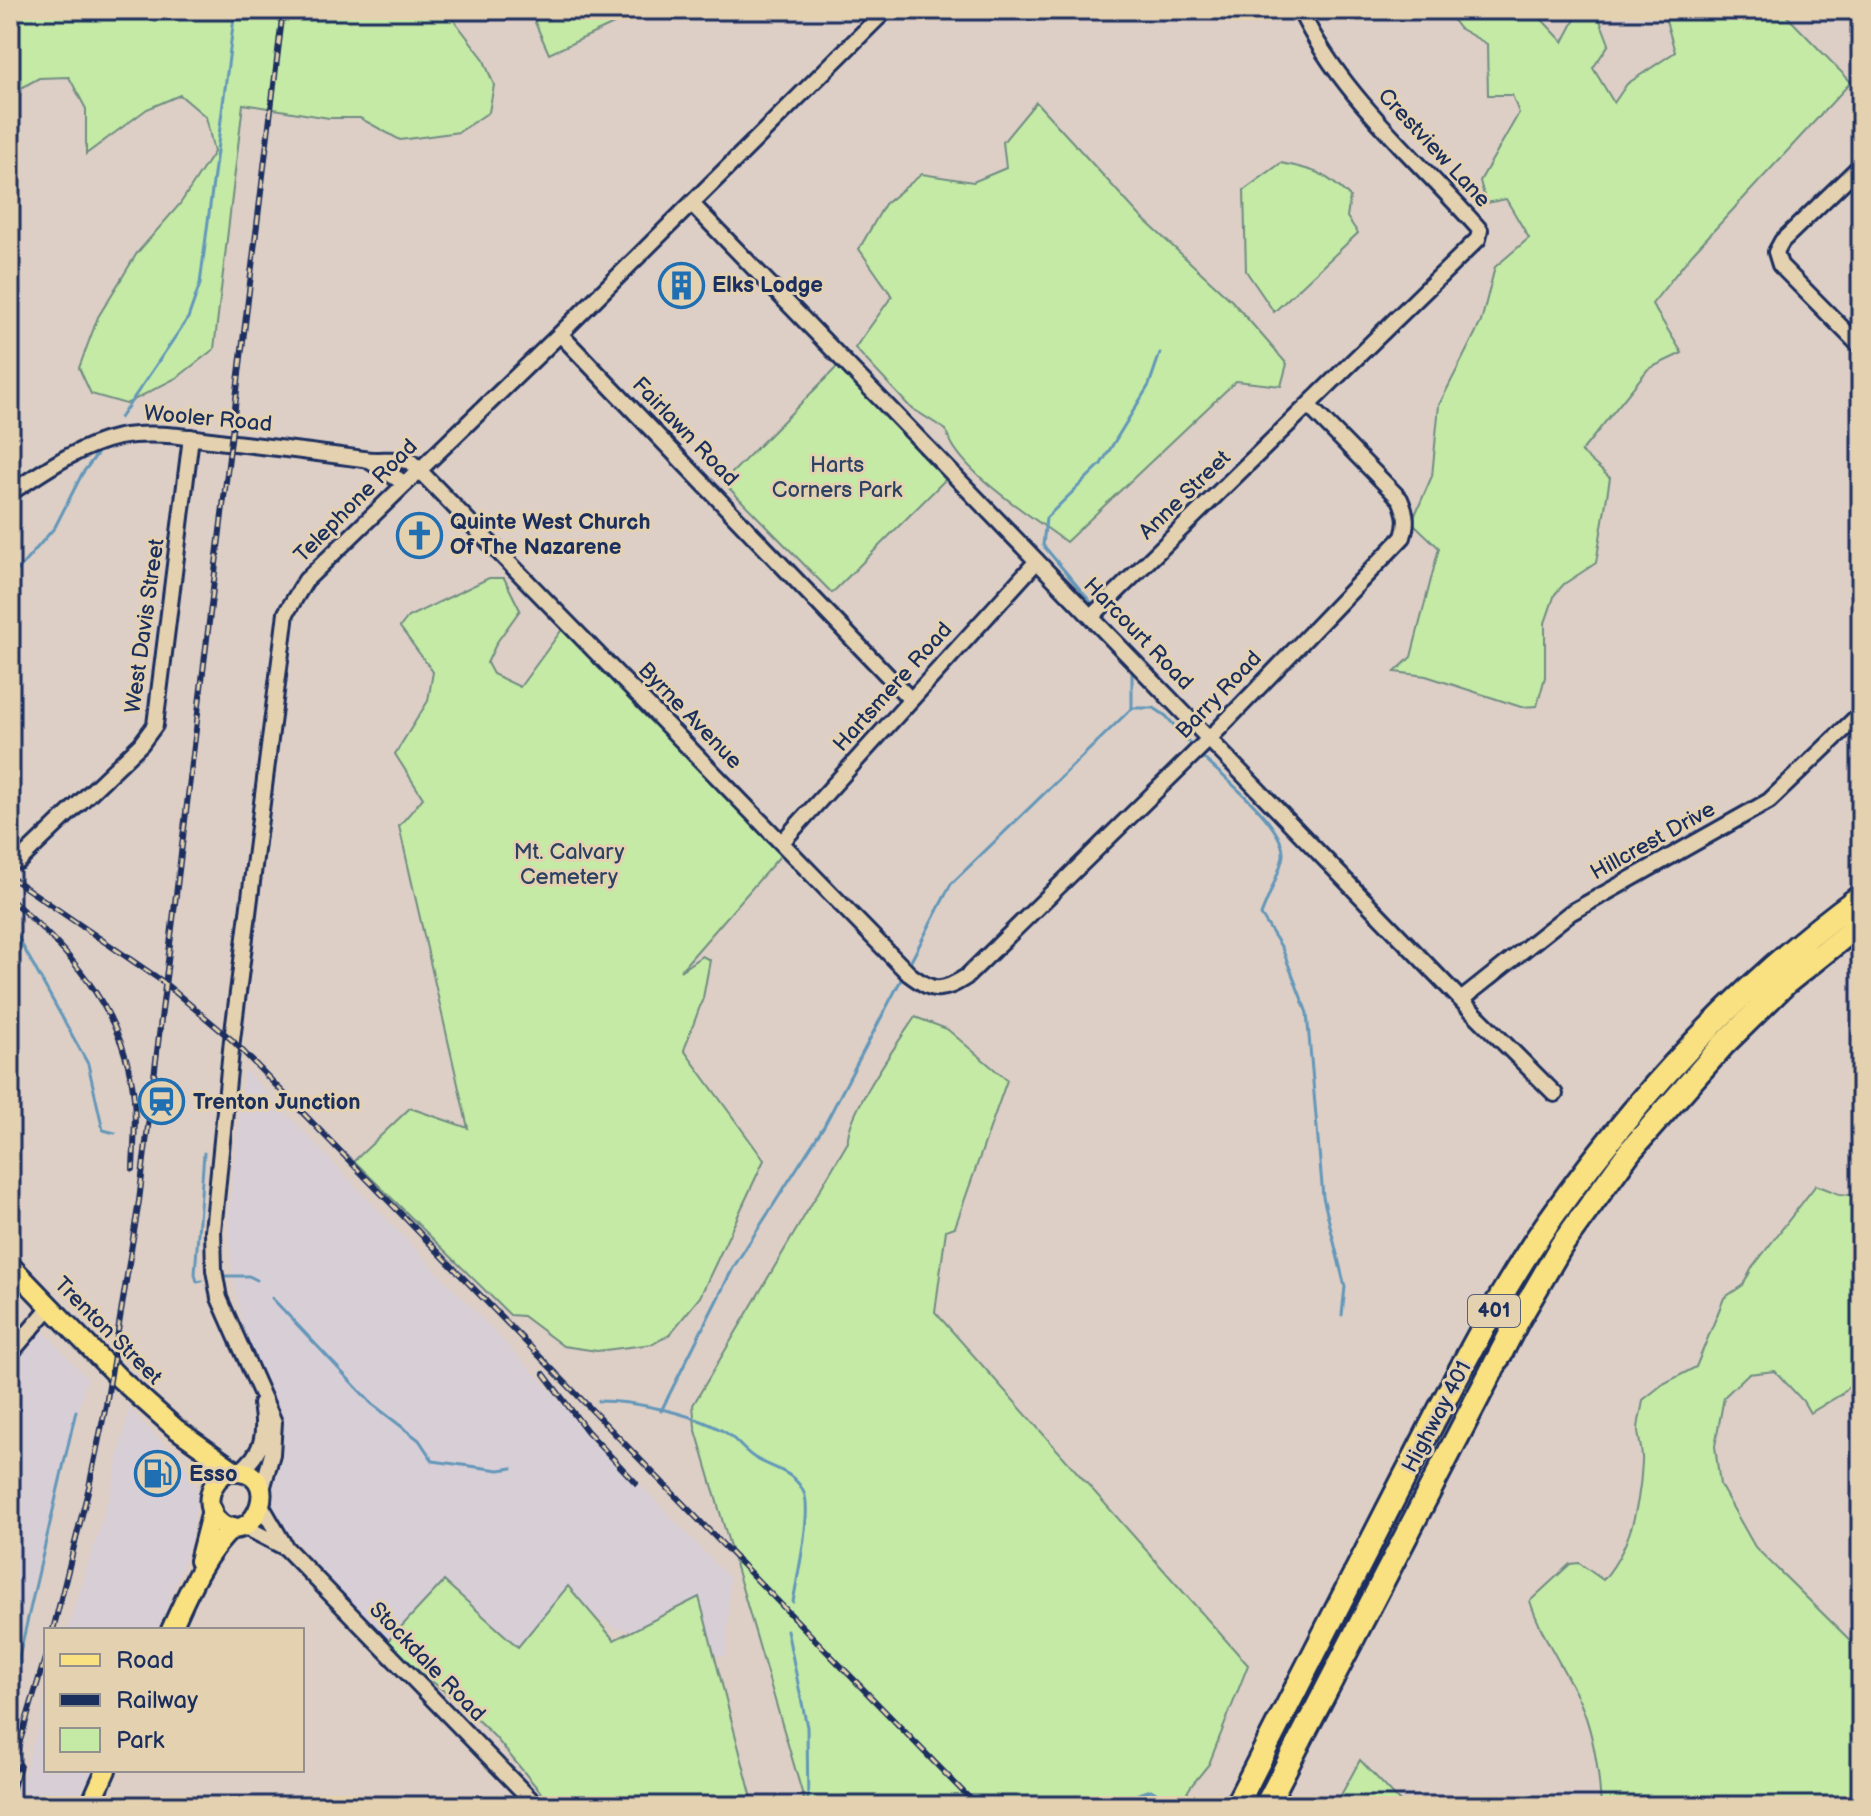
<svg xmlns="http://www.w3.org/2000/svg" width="1871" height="1816" font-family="'Balsamiq Sans',sans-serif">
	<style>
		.built { fill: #d8ced6 }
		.green { fill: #c4eaa5; stroke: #708c82; stroke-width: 2 }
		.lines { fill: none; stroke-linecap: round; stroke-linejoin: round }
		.stream { stroke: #6497b9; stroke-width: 3 }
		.minor-casing { stroke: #1b2f5e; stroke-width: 20 }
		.major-casing { stroke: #1b2f5e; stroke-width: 24 }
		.highway-casing { stroke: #1b2f5e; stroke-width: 28 }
		.minor { stroke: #e4d1af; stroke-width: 14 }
		.major { stroke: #f9e181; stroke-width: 18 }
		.highway { stroke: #f9e181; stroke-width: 22 }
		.rail-casing { stroke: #1b2f5e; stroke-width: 6 }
		.rail { stroke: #e4d1af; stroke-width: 3; stroke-dasharray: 9; stroke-linecap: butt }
		.labels { text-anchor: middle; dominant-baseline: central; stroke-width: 6; stroke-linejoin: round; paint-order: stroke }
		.shield { fill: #e4d1af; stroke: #576076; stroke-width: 2 }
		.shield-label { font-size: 20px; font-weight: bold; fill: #1b2f5e }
		.street-label { font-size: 22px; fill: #1b2f5e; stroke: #e4d1af }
		.poi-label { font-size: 22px; font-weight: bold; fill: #1b2f5e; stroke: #e4d1af; text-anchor: start }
		.park-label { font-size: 22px; fill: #2c4265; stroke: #e4d1af }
	</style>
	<rect width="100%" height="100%" fill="#ddcfc6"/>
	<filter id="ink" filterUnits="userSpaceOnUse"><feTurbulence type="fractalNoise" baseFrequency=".0125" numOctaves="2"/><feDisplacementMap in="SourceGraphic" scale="16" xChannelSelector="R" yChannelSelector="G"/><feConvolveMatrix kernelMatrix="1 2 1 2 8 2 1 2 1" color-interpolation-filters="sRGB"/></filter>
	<g filter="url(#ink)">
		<path class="built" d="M244 1069 730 1579 726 1656 655 1655 631 1631 616 1628 578 1607 518 1647 385 1643 277 1519 266 1494 283 1429 243 1329 232 1269 228 1220Z
			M43 1331 87 1378 10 1669V1372L18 1353Z
			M129 1408 194 1477 198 1494 191 1543 158 1630H68L112 1488Z
			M46 1702V1770H100L79 1806H39L20 1788Z"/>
		<path class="green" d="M10 10H446L483 58 494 85 489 112 459 132 400 140 360 118H329L243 104 214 349 178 377 126 404 91 394 79 368 98 317 137 253 180 204 214 152 206 117 180 95 147 109 86 154V109L69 77 39 78 10 94Z
			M539 10H644L549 54 533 18Z
			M1455 10H1533L1563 42 1580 10H1596L1609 44 1593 68 1614 103 1627 84 1675 52 1663 10H1781L1851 82 1692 254 1652 304 1682 353 1648 369 1581 452 1610 478 1596 563 1564 584 1555 594 1545 623V677L1537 706 1521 707 1426 676 1395 672 1411 657 1439 548 1412 522 1432 476 1439 405 1481 322 1495 267 1529 238 1506 199 1486 203 1480 181 1519 113 1512 95H1488L1487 44 1459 28 1449 15Z
			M1036 102 1141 217 1232 301 1287 364 1281 386 1236 381 1066 542C1032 516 957 471 946 430L910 407 855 348 892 296 859 249 885 204 922 174 973 182 1006 168 1003 142Z
			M1281 163C1315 170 1324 172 1350 197L1347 217 1358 233 1274 312 1246 271 1244 190Z
			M838 366 947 478 832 593 723 482Z
			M489 578H504L520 610 497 642 487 663 493 674 520 687 566 624 787 848 680 971 702 956 710 960 703 998 684 1050 764 1160 700 1297 670 1334 653 1344 597 1351 563 1346 523 1316 510 1315 354 1161 410 1108 468 1128 399 826 423 798 395 754 428 701 433 672 400 627 408 617Z
			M915 1017 947 1029 1007 1080 955 1227 946 1230 935 1312 1248 1665 1209 1764 1191 1786 1179 1806H806L695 1427 693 1405 848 1142C845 1116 899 1041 915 1017Z
			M1816 1185 1839 1194 1861 1196V1375L1840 1395 1810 1413 1803 1401 1775 1371 1748 1374 1724 1397 1715 1446 1720 1485 1755 1547 1861 1651V1806H1601C1599 1772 1594 1734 1580 1702 1564 1667 1542 1638 1530 1601L1570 1564 1579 1563 1603 1580C1630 1549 1640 1503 1642 1462 1643 1452 1639 1442 1638 1431 1638 1421 1642 1410 1643 1400L1663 1384 1696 1367 1724 1298 1743 1285 1752 1268Z
			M444 1581 518 1647 568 1586 614 1640 699 1597 754 1806H552L495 1737 463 1706 385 1644Z
			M1360 1760 1404 1806H1335Z"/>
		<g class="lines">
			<path class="stream" d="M120 418 188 318 200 284 235 10
				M10 579 55 527 82 474 97 454
				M1094 606 1043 545 1046 518 1101 464 1149 385 1160 353
				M1101 615 1114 631
				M1132 668V708
				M1199 754C1219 774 1285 824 1283 855 1282 868 1266 901 1261 915L1282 948 1307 1013 1323 1197 1345 1287 1342 1315
				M10 923 88 1064 103 1130 115 1133
				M908 967 951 884 1132 708H1154L1166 716 1194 748
				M225 1276H249L257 1280
				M202 1281 197 1282 195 1274 204 1153
				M272 1298 371 1403 419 1440 433 1461 499 1470 512 1468
				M598 1401C634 1401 691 1413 723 1431 735 1437 743 1451 755 1458 773 1469 795 1471 804 1493 812 1511 797 1579 793 1602
				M661 1411 733 1268 824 1126 904 974
				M787 1630 807 1727 808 1806
				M10 1673 16 1670 76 1411
				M1104 1806 1151 1790 1178 1806"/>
			<defs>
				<path id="minor" d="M1861 165 1782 241 1776 252 1780 265 1861 347
					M692 204 1461 1000 1555 1094
					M560 334 911 700
					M368 460 404 483
					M10 493C44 471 78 446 119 437 156 430 197 439 235 443 278 448 320 453 363 459 379 462 395 457 411 462L909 974C933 992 941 993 966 977L1209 739 1403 537C1408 522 1406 513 1400 499L1309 406
					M1091 617 1478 239 1480 230C1418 159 1341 97 1300 10
					M782 842 1037 561
					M19 861 141 744 155 725 191 437
					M1461 1000 1570 913 1769 801 1861 713
					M10 1354 50 1307
					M240 1471C264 1452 266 1434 261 1404
					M261 1493 272 1454 274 1422 219 1298 214 1270 213 1231 232 1040 286 613 306 580 560 334 886 10
					M261 1505 286 1548 537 1806
					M243 1526 286 1548"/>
				<path id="major" d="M10 1265 120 1379 175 1428 234 1470
					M229 1471C288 1466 255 1551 220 1523 201 1507 210 1480 229 1471Z
					M199 1561 212 1510
					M171 1630C187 1595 204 1553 234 1527
					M90 1806 106 1770"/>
				<path id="highway" d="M1236 1806C1292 1697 1348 1588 1404 1478 1449 1392 1493 1301 1549 1221 1636 1097 1739 985 1861 896
					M1266 1806 1518 1320 1561 1246 1630 1151 1723 1045 1786 983 1861 923"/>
			</defs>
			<use href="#minor" class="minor-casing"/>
			<use href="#major" class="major-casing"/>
			<use href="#highway" class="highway-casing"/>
			<use href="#minor" class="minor"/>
			<use href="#major" class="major"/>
			<use href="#highway" class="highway"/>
			<defs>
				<path id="rail" d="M10 877 162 981 232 1040 977 1806
					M10 899C68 949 118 1005 132 1083 137 1111 134 1140 133 1169
					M544 1374 587 1431 636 1483
					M53 1630 89 1487 106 1405 139 1201 283 10
					M10 1774 46 1655
					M10 1797 20 1765"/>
			</defs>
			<use href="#rail" class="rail-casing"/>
			<use href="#rail" class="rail"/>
		</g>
	</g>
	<defs>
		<symbol id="building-ring" viewBox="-11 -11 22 22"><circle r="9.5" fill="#e4d1af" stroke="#1f6fb2" stroke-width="1.5"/><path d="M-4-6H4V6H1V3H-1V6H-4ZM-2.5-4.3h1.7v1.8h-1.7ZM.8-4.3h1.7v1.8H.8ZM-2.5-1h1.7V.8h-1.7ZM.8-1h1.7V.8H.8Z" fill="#1f6fb2"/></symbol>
		<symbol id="church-ring" viewBox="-11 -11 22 22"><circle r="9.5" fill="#e4d1af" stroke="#1f6fb2" stroke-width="1.5"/><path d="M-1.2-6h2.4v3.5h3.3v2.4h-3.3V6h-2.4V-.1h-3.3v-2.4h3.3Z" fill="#1f6fb2"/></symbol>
		<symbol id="station-ring" viewBox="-11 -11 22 22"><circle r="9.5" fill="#e4d1af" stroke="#1f6fb2" stroke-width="1.5"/><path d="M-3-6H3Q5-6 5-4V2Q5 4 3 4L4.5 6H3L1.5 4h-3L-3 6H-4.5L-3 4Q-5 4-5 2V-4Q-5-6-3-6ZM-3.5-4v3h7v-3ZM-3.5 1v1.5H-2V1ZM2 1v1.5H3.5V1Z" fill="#1f6fb2"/></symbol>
		<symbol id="fuel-ring" viewBox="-11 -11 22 22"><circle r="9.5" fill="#e4d1af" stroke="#1f6fb2" stroke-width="1.5"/><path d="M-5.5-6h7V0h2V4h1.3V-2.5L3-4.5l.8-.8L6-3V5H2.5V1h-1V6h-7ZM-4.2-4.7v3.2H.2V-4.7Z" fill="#1f6fb2"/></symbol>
	</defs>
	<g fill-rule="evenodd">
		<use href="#building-ring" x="656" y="260" width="51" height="51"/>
		<use href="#church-ring" x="394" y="510" width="51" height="51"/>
		<use href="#station-ring" x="136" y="1076" width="51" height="51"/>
		<use href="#fuel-ring" x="132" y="1448" width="51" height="51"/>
	</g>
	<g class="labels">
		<rect class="shield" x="1468" y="1295" width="52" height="32" rx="6"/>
		<g class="shield-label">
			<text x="1494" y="1311">401</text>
		</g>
		<g class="street-label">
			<text transform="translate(1434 148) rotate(47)">Crestview Lane</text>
			<text transform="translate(208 419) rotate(5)">Wooler Road</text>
			<text transform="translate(685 432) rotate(46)">Fairlawn Road</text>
			<text transform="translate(1185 495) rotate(-44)">Anne Street</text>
			<text transform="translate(356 501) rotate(-45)">Telephone Road</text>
			<text transform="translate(145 626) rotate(-82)">West Davis Street</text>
			<text transform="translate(1138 634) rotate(46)">Harcourt Road</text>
			<text transform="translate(893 687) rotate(-48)">Hartsmere Road</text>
			<text transform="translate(1219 695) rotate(-46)">Barry Road</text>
			<text transform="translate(690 716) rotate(46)">Byrne Avenue</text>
			<text transform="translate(1653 841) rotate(-29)">Hillcrest Drive</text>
			<text transform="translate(108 1331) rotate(45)">Trenton Street</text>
			<text transform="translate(1437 1417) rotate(-62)">Highway 401</text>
			<text transform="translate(427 1662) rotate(46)">Stockdale Road</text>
		</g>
		<g class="poi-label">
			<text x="712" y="285">Elks Lodge</text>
			<text x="450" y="522">Quinte West Church<tspan x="450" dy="25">Of The Nazarene</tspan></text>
			<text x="193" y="1102">Trenton Junction</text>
			<text x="189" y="1474">Esso</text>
		</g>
		<g class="park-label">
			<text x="837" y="465">Harts<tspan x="837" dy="25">Corners Park</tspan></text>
			<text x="569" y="852">Mt. Calvary<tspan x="569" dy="25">Cemetery</tspan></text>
		</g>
	</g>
	<rect width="1871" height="1816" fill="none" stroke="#e4d1af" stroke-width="40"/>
	<rect x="20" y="20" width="1831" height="1776" fill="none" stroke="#1b2f5e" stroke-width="3" filter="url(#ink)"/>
	<rect x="44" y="1628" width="260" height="144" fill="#e4d1af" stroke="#94908f" stroke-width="2"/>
	<rect x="60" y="1654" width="40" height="12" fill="#f9e181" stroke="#94908f" stroke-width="2"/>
	<text x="116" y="1668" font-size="24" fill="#1b2f5e">Road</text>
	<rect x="60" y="1694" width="40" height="12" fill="#1b2f5e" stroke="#94908f" stroke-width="2"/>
	<text x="116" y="1708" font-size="24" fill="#1b2f5e">Railway</text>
	<rect x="60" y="1728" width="40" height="24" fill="#c4eaa5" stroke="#94908f" stroke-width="2"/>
	<text x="116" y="1748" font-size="24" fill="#1b2f5e">Park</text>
</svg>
